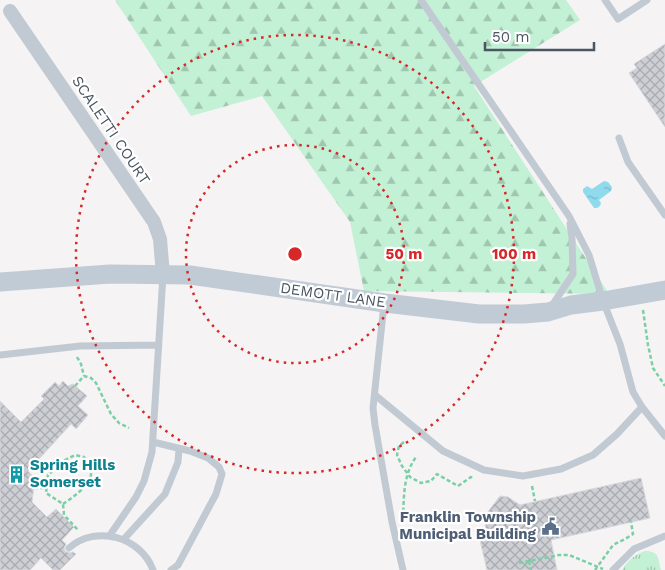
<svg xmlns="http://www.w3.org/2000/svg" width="665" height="570" font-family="'Work Sans',sans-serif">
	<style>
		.grass { fill: url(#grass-tufts) }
		.forest { fill: url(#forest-firs) }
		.water { fill: url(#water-ripples) }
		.building { fill: url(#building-cross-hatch); stroke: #d7d9de }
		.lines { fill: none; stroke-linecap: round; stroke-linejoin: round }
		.path { stroke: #7ad0a6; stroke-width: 2.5; stroke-dasharray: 4 2.5; stroke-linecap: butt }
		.lane { stroke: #c1cad2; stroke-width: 7 }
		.street { stroke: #c1cad2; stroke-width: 14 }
		.secondary { stroke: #c1cbd6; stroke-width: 19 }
		.ring { fill: none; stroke: #d62828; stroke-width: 2.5; stroke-dasharray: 2.5 5 }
		.labels { text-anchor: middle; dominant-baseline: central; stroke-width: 4.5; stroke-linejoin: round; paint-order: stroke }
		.street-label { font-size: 15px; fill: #4a5661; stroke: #fff }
		.culture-label { font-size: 15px; font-weight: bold; fill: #0d838f; stroke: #fff; text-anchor: start }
		.service-label { font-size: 15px; font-weight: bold; fill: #4e5e75; stroke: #fff; text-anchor: end }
		.centre { fill: #d62828; stroke: #fff; stroke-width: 2.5 }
		.ring-label { font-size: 15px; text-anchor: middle; font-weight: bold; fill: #d62828; stroke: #fff; stroke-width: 4.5; stroke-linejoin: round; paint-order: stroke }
	</style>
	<defs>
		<pattern id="grass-tufts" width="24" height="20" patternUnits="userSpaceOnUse" patternTransform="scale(1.25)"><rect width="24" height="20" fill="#c3f1d5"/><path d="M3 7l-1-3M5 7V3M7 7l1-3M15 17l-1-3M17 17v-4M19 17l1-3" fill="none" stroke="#a0c6b0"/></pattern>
		<pattern id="forest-firs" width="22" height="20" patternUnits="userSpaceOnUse" patternTransform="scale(1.25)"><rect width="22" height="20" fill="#c3f1d5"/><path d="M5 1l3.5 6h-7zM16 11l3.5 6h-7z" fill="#a0c6b0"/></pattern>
		<pattern id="water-ripples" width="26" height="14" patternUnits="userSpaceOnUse" patternTransform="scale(1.25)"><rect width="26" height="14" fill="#90daee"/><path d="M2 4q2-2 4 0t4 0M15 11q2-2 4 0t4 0" fill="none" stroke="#78b4c4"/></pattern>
		<pattern id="building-cross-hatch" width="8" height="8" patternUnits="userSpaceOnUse" patternTransform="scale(1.25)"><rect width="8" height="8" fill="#cdcfd5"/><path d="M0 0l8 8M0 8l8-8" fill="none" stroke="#a8abb0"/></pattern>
	</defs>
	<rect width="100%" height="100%" fill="#f5f3f3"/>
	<path class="grass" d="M645 551C659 551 658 558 661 570H622C628 560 634 555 645 551Z"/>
	<path class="forest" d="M115 0H566L580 20 474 86 609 294 364 291 350 222 262 96 191 116Z"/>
	<path class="water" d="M604 181 608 182 612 187 611 191 599 200 601 203 600 206 597 208H594L583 192V189L587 186 592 189Z"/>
	<path class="building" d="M665 44V127L629 73 637 68 634 64Z
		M63 381 68 386 73 384 87 396 78 406 88 415 76 429 71 424 28 471 35 478 32 502 47 517 56 509 74 527 62 540 66 544 64 548 65 551 69 553 73 552 76 554 60 570H53L41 558 30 570H0V401L21 422 44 399 41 396 55 382 59 386Z
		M641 478 650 518 551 540 557 570H487L478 532 486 530 484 517 500 496 508 497 520 505Z"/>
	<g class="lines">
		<path class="path" d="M643 310 648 345 653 368 665 386
			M77 357 81 364 84 376
			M75 386 84 376 91 378 96 383 111 414 119 423 129 428
			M404 442 399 446 397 455 402 466 410 477 421 483 431 481 437 474 458 486 471 477 473 478
			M532 486 535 501
			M34 488H46
			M63 504C72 498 93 484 91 471 91 465 87 461 84 457L75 455 65 460 48 475 46 493 63 504 64 515 78 530
			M403 518C404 497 403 475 416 457
			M529 561 531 570
			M519 563 559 555H569L603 569
			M595 570 613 545 625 539 633 534 631 522"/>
		<path class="lane" d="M421 0 569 216 589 255 603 301 620 344 633 392 642 407 665 436
			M605 0 618 19 647 0
			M619 138 628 162 665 215
			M384 304 373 408 375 425 392 522 403 570
			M551 307 573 274 572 238 570 224
			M0 355 80 346 158 345
			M375 395 443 451 484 470 523 476 561 469 593 455 617 434 642 407
			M153 442 190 451 208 458 219 467 222 474 216 494 178 565 171 570
			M110 535 136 497 144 481 152 452 163 275
			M124 539 165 494 178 462 179 449
			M69 548C96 524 141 537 153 570
			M613 570 634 549 665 536"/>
		<path class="street" d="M10 11 154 222 160 239 163 275"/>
		<path class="secondary" d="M0 282 110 274 190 275 385 303 479 314H524L548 312 571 305 603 301 665 290"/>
	</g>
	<g class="ring">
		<circle cx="295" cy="254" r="109"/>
		<circle cx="295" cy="254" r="219"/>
	</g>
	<defs>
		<symbol id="building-bare" viewBox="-9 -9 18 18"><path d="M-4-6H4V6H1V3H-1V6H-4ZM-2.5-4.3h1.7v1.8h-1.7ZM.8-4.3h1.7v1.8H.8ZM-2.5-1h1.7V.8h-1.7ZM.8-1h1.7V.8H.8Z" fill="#0f9aa8" stroke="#fff" stroke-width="2.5" paint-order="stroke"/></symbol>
		<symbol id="civic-bare" viewBox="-9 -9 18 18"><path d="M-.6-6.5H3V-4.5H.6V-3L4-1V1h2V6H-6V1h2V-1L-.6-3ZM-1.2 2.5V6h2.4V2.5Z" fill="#5c6f8a" stroke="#fff" stroke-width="2.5" paint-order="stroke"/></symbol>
	</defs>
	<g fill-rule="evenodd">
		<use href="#building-bare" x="4" y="462" width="25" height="25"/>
		<use href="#civic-bare" x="538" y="514" width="25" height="25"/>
	</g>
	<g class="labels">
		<g class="street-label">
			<text transform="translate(111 130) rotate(56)">SCALETTI COURT</text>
			<text transform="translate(333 295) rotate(8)">DEMOTT LANE</text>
		</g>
		<g class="culture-label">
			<text x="30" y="465">Spring Hills<tspan x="30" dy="17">Somerset</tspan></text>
		</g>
		<g class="service-label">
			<text x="536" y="517">Franklin Township<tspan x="536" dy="17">Municipal Building</tspan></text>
		</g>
	</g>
	<circle cx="295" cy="254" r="8" class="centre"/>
	<g class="ring-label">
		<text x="404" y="259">50 m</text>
		<text x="514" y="259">100 m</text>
	</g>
	<path d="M485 42v8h109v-8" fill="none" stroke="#4a5661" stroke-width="2.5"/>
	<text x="492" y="42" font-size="15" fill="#4a5661" stroke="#ffffff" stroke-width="4" paint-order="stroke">50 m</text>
</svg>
